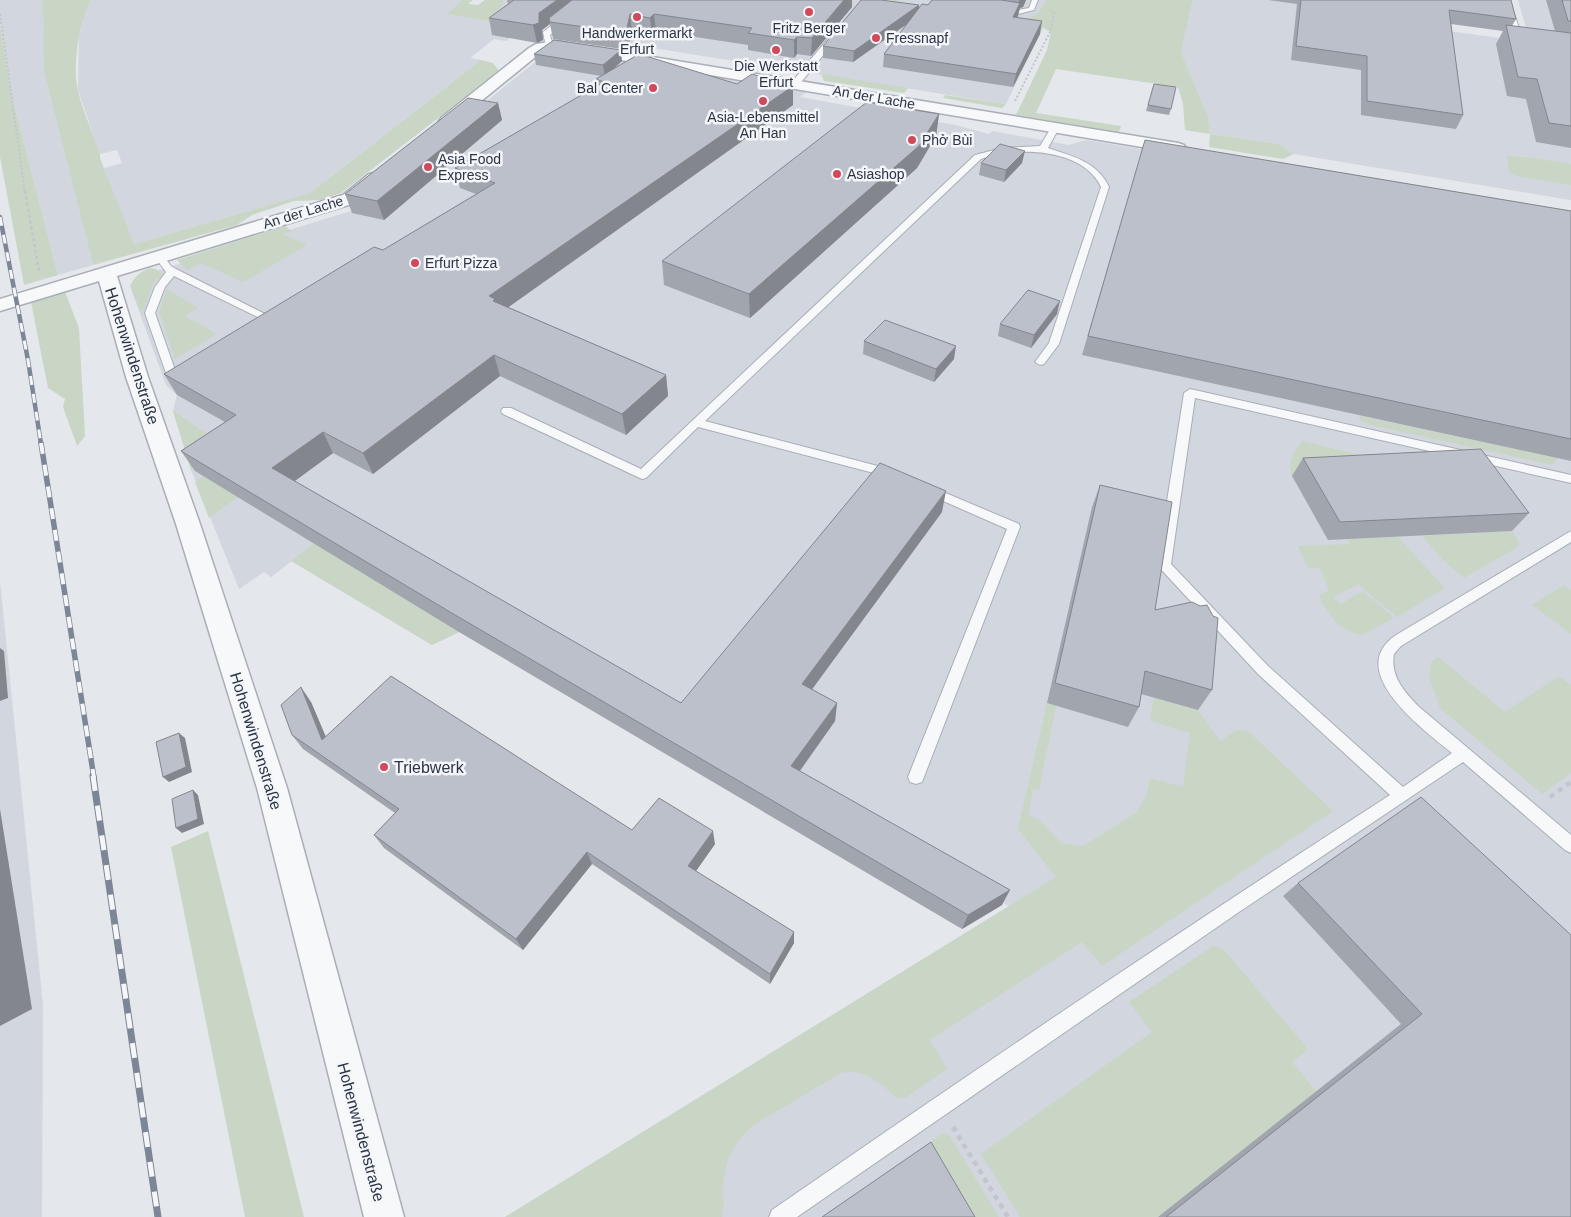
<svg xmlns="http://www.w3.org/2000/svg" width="1571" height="1217" font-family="Arial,sans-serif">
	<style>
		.built { fill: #d2d6de }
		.green { fill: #c9d6c5 }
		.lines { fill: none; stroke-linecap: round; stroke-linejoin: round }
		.lane-casing { stroke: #a9aeb7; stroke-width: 2 }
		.street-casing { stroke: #a9aeb7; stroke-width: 3 }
		.path-far2 { stroke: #c2c5cb; stroke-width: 2; stroke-dasharray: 2 2; stroke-linecap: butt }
		.path-far1 { stroke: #c2c5cb; stroke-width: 2.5; stroke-dasharray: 3 3; stroke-linecap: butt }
		.path { stroke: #c2c5cb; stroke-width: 4.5; stroke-dasharray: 5 5; stroke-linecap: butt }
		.lane { fill: #f7f8fa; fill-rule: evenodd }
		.street { fill: #f7f8fa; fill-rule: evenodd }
		.rail-far2-casing { stroke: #7d8696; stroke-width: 4.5 }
		.rail-far1-casing { stroke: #7d8696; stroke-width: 5.5 }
		.rail-casing { stroke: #7d8696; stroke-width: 7 }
		.rail-far2 { stroke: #f4f6f9; stroke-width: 3; stroke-dasharray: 9; stroke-linecap: butt }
		.rail-far1 { stroke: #f4f6f9; stroke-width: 4; stroke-dasharray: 11; stroke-linecap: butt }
		.rail { stroke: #f4f6f9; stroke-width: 5; stroke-dasharray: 15; stroke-linecap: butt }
		.wall { fill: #a1a5ae }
		.shaded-wall { fill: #83868d }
		.building { fill: #bbc0ca; stroke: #83868d }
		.poi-dot { fill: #d1495b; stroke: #f4f6f9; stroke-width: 2 }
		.labels { text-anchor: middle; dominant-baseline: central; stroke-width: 5; stroke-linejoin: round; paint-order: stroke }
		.far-poi-label { font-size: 14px; fill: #2b3445; stroke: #f4f6f9; text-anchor: start }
		.far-street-label { font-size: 14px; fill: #2b3445; stroke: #f4f6f9 }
		.street-label { font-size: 16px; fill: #2b3445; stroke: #f4f6f9 }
		.poi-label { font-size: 16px; fill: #2b3445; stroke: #f4f6f9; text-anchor: start }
	</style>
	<rect width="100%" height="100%" fill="#e4e7ec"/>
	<path class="built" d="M0 0H44V72L93 265 58 275 11 93 0 23Z
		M91 0H462L448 14 497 17 504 0H1046L1041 12 1043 28 1006 104 659 49 638 46 634 48 565 37 582 24 539 16 506 41 494 39 470 58 481 60 310 193 134 244 117 203 104 168 122 163 117 150 100 154 78 90 79 37 85 11Z
		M1193 0H1379L1389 23 1530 42 1518 0H1571V200L1294 154 1279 144 1210 134 1208 116 1181 52Z
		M558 52 808 91 800 97 955 125 989 134 992 131 1069 145 1086 140 1141 149 1142 147 1571 221V1217H505L1009 906 489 605 459 632 432 645 292 561 271 577 264 572 239 589 191 470 173 411 177 395 166 385 132 292 146 274 351 211 545 54Z
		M0 581 43 1005 42 1217H0Z"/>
	<path class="green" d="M43 0H91C79 22 72 67 78 91 83 112 93 133 100 154V158L134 244 310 193 481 60 493 63 499 71 341 193 322 200 294 201 252 215 237 225 93 265 44 72Z
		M462 0H473L468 4 478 5 485 0H504L496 22 447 14Z
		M893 0H898L897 3 1024 19C1037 16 1040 12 1046 0H1193L1181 52 1208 116 1210 134 1279 144 1294 154 1283 159 1209 147 1210 134 1185 130 1183 104 1178 87 1056 69 1036 113 1121 126 1119 132 1016 115 1047 50 1051 32 1043 28 880 5Z
		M0 25 11 93 58 275 24 285 0 157Z
		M821 74 908 88 904 93 824 81Z
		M945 95 1006 104 1002 108 943 98Z
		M1507 156 1526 157 1571 164V185L1516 176 1509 172Z
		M286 226 291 231 283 234 307 245 243 282 201 263 187 270 177 260Z
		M150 268 156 269 163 275 154 282 142 314 130 286C135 276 140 272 150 268Z
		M167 289 198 308 185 316 217 334 175 359 159 312Z
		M65 292 79 328 85 436 77 446 63 407 65 399 48 388 31 302Z
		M173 411 226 447 191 470Z
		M1357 415 1557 458V460L1553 464H1548L1371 425 1362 421Z
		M1302 441 1369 457 1376 472 1292 476C1287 464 1294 451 1302 441Z
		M203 476 238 497 209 518 195 482Z
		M1512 531 1518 540 1519 546 1464 578 1443 560 1422 536Z
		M1398 537 1445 588 1397 617 1358 584 1332 598 1341 604 1363 591 1394 618 1362 635C1341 633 1326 613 1319 595L1329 591 1320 568H1308L1298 546 1350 544 1347 539Z
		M314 543 459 632 432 645 291 561Z
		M1564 585 1571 590V634L1532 605Z
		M1160 656 1220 741 1237 730 1249 732 1333 811 1102 966 1082 942 930 1040 947 1069 905 1098H897C880 1084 866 1068 841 1073L752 1126C734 1142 723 1164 723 1189 723 1199 724 1207 722 1217H505L1056 877 1018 829 1047 703 1056 706 1039 790 1033 789 1028 815 1038 819 1063 844 1083 846 1136 813 1146 796 1150 778 1183 787 1190 733 1150 721Z
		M1438 657 1505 712 1559 676 1571 685V773L1542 794 1440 708 1429 677 1431 662Z
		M208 831 304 1217H245L171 847Z
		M1213 946 1224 950 1308 1049 1292 1062 1317 1092 1159 1217H1020L981 1154 1152 1032 1129 1002Z
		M943 1133 949 1135 999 1217H966L924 1147Z"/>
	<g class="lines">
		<defs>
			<path id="lane" d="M586 0H593L550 35 553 45 546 47 543 32Z
				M1032 0H1038L1034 10 1018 14 998 9 1001 7 1018 10 1029 8Z
				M1503 0H1509L1522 36 1529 37V41L1515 38Z
				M831 35 838 37 798 86H792V82Z
				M1052 126 1059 128 1048 148C1072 156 1098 162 1109 187L1059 344 1044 364 1040 365 1035 362 1049 343 1101 187C1083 148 1016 146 981 159L705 421 893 470 897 471 899 474 897 477 893 478 698 427 646 478 642 479 503 414 501 411 503 408H511L641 469 975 155 1002 148 1040 146Z
				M159 253 162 254 171 266 176 269 277 320 272 323 268 322 174 276 165 287 155 313 175 370 185 368 191 371 180 378 167 376 145 313 155 287 166 272 154 256Z
				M1190 389 1571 475V483L1195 398 1171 564 1268 666 1403 787 1452 753C1424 730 1343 671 1396 635L1571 531V542L1401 646 1394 654C1390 676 1404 691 1418 706L1571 835V853L1565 850 1463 762 1239 912 797 1217H769L772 1210C976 1069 1181 930 1390 795L1258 674 1157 565 1184 393Z
				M929 486 1019 524 1020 527 924 777 922 782 916 784 910 782 908 777 1007 529 925 493 923 490 925 487Z"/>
			<path id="street" d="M555 41 1178 143 1184 145 1186 148 1184 151 1178 153 555 49 545 51 539 54 453 124H441L439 121 441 118 529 48 536 44Z
				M375 173 381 174 383 178 355 203 117 276 148 377 200 524 287 788 404 1217H364L257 788 176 524 126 377 99 281 0 311V299L343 195 369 174Z"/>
		</defs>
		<use href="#lane" class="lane-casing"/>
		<use href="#street" class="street-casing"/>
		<path class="path-far2" d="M0 14 25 192
			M1015 101 1051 30 1054 12 1051 10"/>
		<path class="path-far1" d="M25 191 39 271"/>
		<path class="path" d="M1550 797 1571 782
			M953 1127 1008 1217"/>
		<use href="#lane" class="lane"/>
		<use href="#street" class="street"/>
		<defs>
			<path id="rail-far2" d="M0 217 28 360 41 444"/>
			<path id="rail-far1" d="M41 443 94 778"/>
			<path id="rail" d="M93 776 158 1217"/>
		</defs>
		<use href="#rail-far2" class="rail-far2-casing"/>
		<use href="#rail-far1" class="rail-far1-casing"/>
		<use href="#rail" class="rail-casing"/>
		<use href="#rail-far2" class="rail-far2"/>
		<use href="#rail-far1" class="rail-far1"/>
		<use href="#rail" class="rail"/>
	</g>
	<path class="wall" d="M507 0H852V7L811 56 797 54 794 58 748 50V45L656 31 652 35 632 32 628 50 553 39 550 24 542 30 543 40 537 43 492 35 489 18 508 4Z
		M932 0H1026L1023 7 1020 8 1017 17 1040 34 1013 87 883 67 884 54 906 25 853 62 823 58V46L919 5V8L928 5Z
		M1268 0H1511L1516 19 1512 26 1555 31 1546 0H1571V148L1536 142 1526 99 1507 96 1496 44 1503 31 1451 24 1463 115 1456 129 1361 115V70L1291 60 1297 4Z
		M534 54 622 61 614 68 793 105 508 307 666 375 668 396 626 435 500 376 373 474 333 453 294 481 681 703 942 512 812 689 837 703 835 721 800 771 1002 905 962 929 459 632 195 471 181 451 225 422 177 395 164 374 383 250 476 194 460 188 455 168 597 86 596 79 601 76 536 65Z
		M1154 84 1171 109 1169 115 1146 111Z
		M498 103 502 120 384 220 352 213 345 194Z
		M939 114 936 136 917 168 750 318 664 285 662 261Z
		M1145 140 1571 211V461L1082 355Z
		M981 163H1022L1004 182 979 175Z
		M1057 314 1031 348 998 336 1000 324Z
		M864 341 954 359 934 382 863 354Z
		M1303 458 1529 513 1512 531 1328 540 1292 476Z
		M1100 485 1155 610 1212 690 1198 710 1141 694 1139 707 1128 727 1047 703 1092 507Z
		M311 702 326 737 632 830 715 844 696 871 794 943 770 984 592 864 523 950 384 848 374 835 395 813 303 749 292 735Z
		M1298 883 1571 935V1217H1158L1401 1024 1283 896Z"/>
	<path class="shaded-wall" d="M557 0H583L549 18 550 24 542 30 543 40 537 43 533 25 539 13Z
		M844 0H852V7L811 56 812 38Z
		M1019 0H1026L1023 7 1020 8 1018 16 1011 30 1013 17 1018 7Z
		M919 5 918 16 853 62 854 51Z
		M630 14 632 32 628 50 626 33Z
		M654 14 656 31 652 35 650 18Z
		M1042 21 1040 34 1013 87 1016 74Z
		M797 37V54L794 58V40Z
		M621 50 622 61 605 77 603 65Z
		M793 86V105L499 314 489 296Z
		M498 103 502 120 384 220 377 201Z
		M939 114 936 136 917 168 750 318 749 294Z
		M1025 151 1022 163 1004 182 1006 170Z
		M1060 301 1057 314 1031 348 1034 335Z
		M956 346 954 359 934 382 936 369Z
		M494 355 500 376 373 474 363 453Z
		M666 375 668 396 626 435 622 414Z
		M323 432 333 453 284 489 272 468Z
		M946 491 942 512 802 703V684Z
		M0 648 4 651 8 698 0 701Z
		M301 687 311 702 333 754 322 740Z
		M837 703 835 721 791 783V766Z
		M179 733 185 738 192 772 169 782 163 777Z
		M193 790 198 795 204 824 182 833 176 828Z
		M0 809 32 1009 0 1026Z
		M713 831 715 844 691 878 688 866Z
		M587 852 592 864 523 950 516 939Z
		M1010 890 1002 905 962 929 968 915Z
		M794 932V943L770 984V974Z"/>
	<path class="building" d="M514 0H557L539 13V23L533 25 489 18Z
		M572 0H844L812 38 797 37 794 40 748 33 752 28 654 14 650 18 630 14 626 33 550 22 549 18Z
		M861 0H881L919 5 854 51 823 46Z
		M932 0H1001L1020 3 1013 17 1042 21 1016 74 884 54 922 4 928 5Z
		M1301 0H1511L1516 19 1449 10 1463 115 1367 101V56L1296 46Z
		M1562 0H1571V21H1568Z
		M1506 25 1571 33V126L1549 123 1537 79 1518 77Z
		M554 40 621 50 603 65 534 54Z
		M639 54 737 84 752 74 793 86 489 296 495 299 493 301 666 375 622 414 494 355 363 453 323 432 272 468 681 703 880 463 946 491 802 684 837 703 791 766 1010 890 968 915 450 612 181 451 236 415 164 374 374 247 383 250 495 183 455 168 604 82 596 79Z
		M1154 84 1176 87 1171 109 1148 105Z
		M468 98 498 103 377 201 345 194Z
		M867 102 939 114 919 146 749 294 662 261Z
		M1145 140 1571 211V439L1088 336Z
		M1000 144 1025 151 1006 170 981 163Z
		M1028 290 1060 301 1034 335 1000 324Z
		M885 320 956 346 936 369 864 341Z
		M1481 449 1529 513 1340 522 1303 458Z
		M1100 485 1172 502 1155 610 1192 602 1200 606 1207 605 1213 616 1218 618 1212 690 1145 671 1139 707 1055 683Z
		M391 676 632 830 659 798 713 831 688 866 794 932 770 974 587 852 516 939 374 835 399 809 292 735 281 705 301 687 322 740Z
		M179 733 186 767 163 777 156 742Z
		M193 790 198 819 176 828 172 799Z
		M1421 797 1571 935V1217H1166L1422 1014 1298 883Z
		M931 1142 975 1217H822Z"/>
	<g class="poi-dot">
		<circle cx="809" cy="12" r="5"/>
		<circle cx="637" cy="17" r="5"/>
		<circle cx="876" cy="38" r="5"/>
		<circle cx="776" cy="50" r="5"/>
		<circle cx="653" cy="88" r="5"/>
		<circle cx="763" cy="101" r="5"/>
		<circle cx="912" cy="140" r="5"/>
		<circle cx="428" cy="167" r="5"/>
		<circle cx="837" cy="174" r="5"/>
		<circle cx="415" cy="263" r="5"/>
		<circle cx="384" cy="767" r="5"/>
	</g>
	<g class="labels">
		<g class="far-poi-label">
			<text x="809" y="28" text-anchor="middle">Fritz Berger</text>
			<text x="637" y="33" text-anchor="middle">Handwerkermarkt<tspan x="637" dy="16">Erfurt</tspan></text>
			<text x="886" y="38">Fressnapf</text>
			<text x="776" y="66" text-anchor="middle">Die Werkstatt<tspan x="776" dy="16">Erfurt</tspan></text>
			<text x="643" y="88" text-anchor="end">Bal Center</text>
			<text x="763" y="117" text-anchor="middle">Asia-Lebensmittel<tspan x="763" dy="16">An Han</tspan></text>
			<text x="922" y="140">Phở Bùi</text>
			<text x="438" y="159">Asia Food<tspan x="438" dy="16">Express</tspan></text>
			<text x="847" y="174">Asiashop</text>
			<text x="425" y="263">Erfurt Pizza</text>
		</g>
		<g class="far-street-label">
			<text transform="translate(874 97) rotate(10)">An der Lache</text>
			<text transform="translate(303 212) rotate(-17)">An der Lache</text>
		</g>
		<g class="street-label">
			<text transform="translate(132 356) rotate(72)">Hohenwindenstraße</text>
			<text transform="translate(256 741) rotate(73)">Hohenwindenstraße</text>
			<text transform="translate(361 1132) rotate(75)">Hohenwindenstraße</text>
		</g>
		<g class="poi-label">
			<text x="394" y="767">Triebwerk</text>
		</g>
	</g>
</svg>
